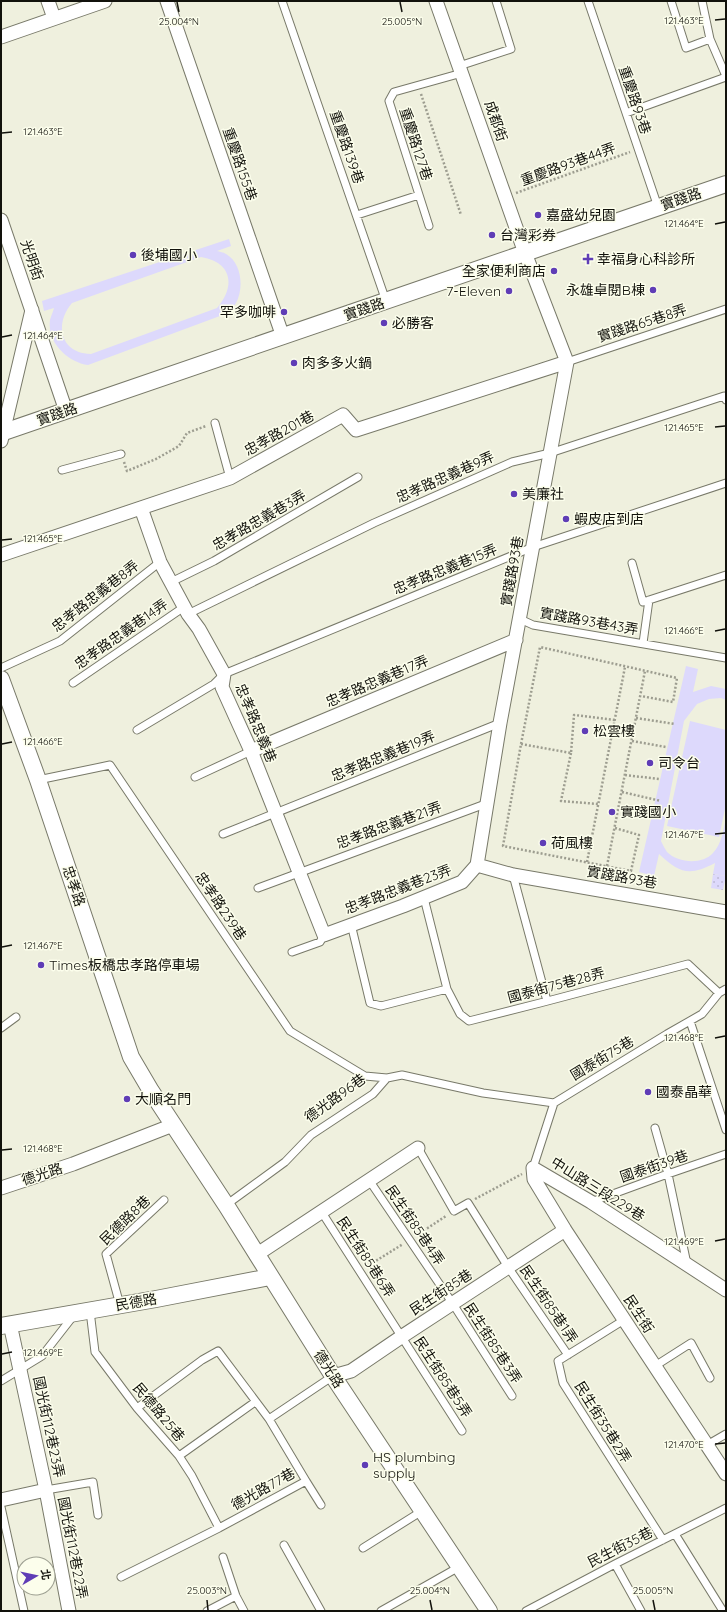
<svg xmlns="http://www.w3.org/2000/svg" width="727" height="1612" font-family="Quicksand,'Noto Sans TC',sans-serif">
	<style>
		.park { fill: url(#park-dots) }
		.garden { fill: #ddd9fc; fill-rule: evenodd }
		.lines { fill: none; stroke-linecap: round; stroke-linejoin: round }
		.service-casing { stroke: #787969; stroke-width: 9 }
		.minor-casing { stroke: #787969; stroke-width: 15 }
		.tertiary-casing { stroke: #787969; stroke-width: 18 }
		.path { stroke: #9d9d90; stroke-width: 2.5; stroke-dasharray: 2 2; stroke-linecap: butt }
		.service { stroke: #fff; stroke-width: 7 }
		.minor { stroke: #fff; stroke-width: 13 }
		.tertiary { stroke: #fff; stroke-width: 16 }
		.ticks { fill: none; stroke: #12120c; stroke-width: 1.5 }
		.poi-dot { fill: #5f3db6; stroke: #fcfeec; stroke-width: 1.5 }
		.labels { text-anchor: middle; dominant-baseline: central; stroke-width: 3; stroke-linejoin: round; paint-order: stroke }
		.street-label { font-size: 14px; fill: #12120c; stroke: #fcfeec }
		.poi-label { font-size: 14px; fill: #12120c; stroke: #fcfeec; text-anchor: start }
		.ticks-label { font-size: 10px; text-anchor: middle; fill: #12120c; stroke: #fcfeec; stroke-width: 3; stroke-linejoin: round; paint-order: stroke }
	</style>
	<defs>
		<pattern id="park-dots" width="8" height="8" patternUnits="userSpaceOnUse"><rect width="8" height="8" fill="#ddd9fc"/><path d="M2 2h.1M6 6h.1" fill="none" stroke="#bdb9d7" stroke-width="1.8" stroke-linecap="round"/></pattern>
	</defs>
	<rect width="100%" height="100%" fill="#eff0de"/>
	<path class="park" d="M713 874 726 876 723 890 711 888Z"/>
	<path class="garden" d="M229 239 231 246 217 251C220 252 223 252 226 254 242 263 244 288 236 303 234 306 230 310 228 313L88 365C68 362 47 343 50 320 51 316 53 312 54 308L44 311 42 301ZM201 257C232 262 236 286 217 308L91 354C60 353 54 324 72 303Z
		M686 666 698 669 693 692 711 686 726 689V700L721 698 709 699 697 704 684 721 661 841C663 845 665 849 667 852 678 863 702 865 713 853 722 843 723 831 726 818V876L713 874 715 863C690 876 680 874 659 854L654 876 639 872Z
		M690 721 726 730V804L719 837 667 826Z"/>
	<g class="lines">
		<defs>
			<path id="service" d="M282 1 386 301
				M588 1 658 207
				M671 1 686 48 710 39
				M702 1 710 39 726 76
				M459 66 511 49 496 1
				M626 113 726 77
				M357 215 419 195
				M429 226 389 101 394 92 462 73
				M567 362 726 309
				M215 423 230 478
				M62 470 121 454
				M632 563 643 602 726 575
				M171 582 214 561 358 477
				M188 614 374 523 512 462 550 453 724 396 726 400
				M520 619 533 625 726 658
				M643 643 649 600
				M1 668 60 641 160 562
				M73 683 184 607
				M137 730 214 684 224 674 533 547 726 483
				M195 777 251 751
				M38 780 110 765 290 1031 365 1076 387 1078
				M223 834 500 723
				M513 875 547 1001
				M258 888 488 803
				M424 898 447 989 460 1014 469 1021 540 1003 688 964 719 993
				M351 924 370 1003 381 1006 447 989
				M292 952 320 942 324 935
				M690 1021 726 1130
				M1 1028 16 1017
				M655 1128 668 1174 687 1264
				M418 1148 454 1211 468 1203 508 1267 568 1355
				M533 1168 554 1103 667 1034 702 1014 719 993 726 989
				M369 1180 453 1304 512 1396
				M591 1202 662 1176 726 1154
				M226 1205 285 1162 311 1135 373 1094 387 1078 402 1075 483 1093 554 1103
				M321 1211 462 1431
				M120 1305 106 1254 164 1200
				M90 1311 95 1352 137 1408 179 1456 192 1476 219 1528
				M624 1320 558 1361 563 1383 663 1540
				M655 1366 691 1343 710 1378
				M1 1381 42 1356 74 1315
				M137 1408 202 1360 218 1351 269 1419
				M707 1445 726 1434
				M179 1456 255 1402
				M306 1481 321 1505
				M46 1490 93 1482 98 1515
				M1 1507 24 1611
				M675 1534 723 1611
				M284 1545 321 1611
				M363 1548 422 1511
				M223 1557 236 1596 244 1611
				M615 1564 641 1611
				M121 1577 219 1528 306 1481 269 1419 333 1376
				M207 1611 236 1596
				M381 1611 459 1567
				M526 1611 615 1564 726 1508"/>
			<path id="minor" d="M48 1 54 18
				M167 1 283 337
				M436 1 525 253 567 362 500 723 477 865 513 875 726 912
				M1 37 105 1
				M1 220 66 411
				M1 441 32 310
				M141 508 160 562 188 614 199 629 224 674 222 687 251 751 324 935 403 906 462 882 477 865
				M1 555 230 478 343 415 356 430 567 362
				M251 751 516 640
				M533 1168 534 1179 565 1230 726 1474
				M533 1168 591 1202 726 1290
				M1 1188 73 1164 173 1125
				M256 1255 418 1148
				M10 1324 46 1490 69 1611
				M333 1376 351 1371 401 1337 565 1230
				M1 1500 46 1490"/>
			<path id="tertiary" d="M1 433 726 184
				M1 679 38 780 131 1057 151 1091 226 1205 333 1376 489 1611
				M1 1326 156 1299 270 1277"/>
		</defs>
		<use href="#service" class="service-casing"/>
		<use href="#minor" class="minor-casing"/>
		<use href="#tertiary" class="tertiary-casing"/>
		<path class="path" d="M421 94 461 215
			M516 193 630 152
			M124 462 127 471 156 459 179 446 187 433 206 426
			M636 718 675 724
			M632 741 666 747
			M521 744 571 753 574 715 615 720
			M571 753 561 801 598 804
			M625 775 659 779
			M622 792 661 801
			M615 828 639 835 631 871 503 846 521 744 540 647 677 678 673 702 641 696
			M587 862 625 667
			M607 866 645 671
			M475 1199 522 1174
			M417 1235 446 1216
			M366 1267 403 1244"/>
		<use href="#service" class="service"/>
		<use href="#minor" class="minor"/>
		<use href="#tertiary" class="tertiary"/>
	</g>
	<path class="ticks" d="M177 2 179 12M400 2 402 12M715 20 725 19M2 133 12 132M715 224 725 222M2 337 12 335M715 427 725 426M2 540 12 539M715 631 725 629M2 744 12 742M715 834 725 833M2 947 12 945M715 1038 725 1036M2 1150 12 1149M715 1241 725 1239M2 1354 12 1352M715 1444 725 1443M207 1600 208 1610M430 1600 432 1610M653 1600 655 1610"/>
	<g class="poi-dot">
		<circle cx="538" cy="215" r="4"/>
		<circle cx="492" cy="235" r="4"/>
		<circle cx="133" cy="255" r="4"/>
		<path d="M586 253h4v4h4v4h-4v4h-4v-4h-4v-4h4z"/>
		<circle cx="554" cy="271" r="4"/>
		<circle cx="653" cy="290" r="4"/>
		<circle cx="509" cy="291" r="4"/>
		<circle cx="284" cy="312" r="4"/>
		<circle cx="384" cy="323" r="4"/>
		<circle cx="294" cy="363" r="4"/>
		<circle cx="514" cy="494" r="4"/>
		<circle cx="566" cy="519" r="4"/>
		<circle cx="585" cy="731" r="4"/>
		<circle cx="650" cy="763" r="4"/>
		<circle cx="612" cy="812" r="4"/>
		<circle cx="543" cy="843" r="4"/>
		<circle cx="41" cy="965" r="4"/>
		<circle cx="648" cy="1092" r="4"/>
		<circle cx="127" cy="1099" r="4"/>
		<circle cx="365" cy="1465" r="4"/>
	</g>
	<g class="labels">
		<g class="street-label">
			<text transform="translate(635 100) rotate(71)">重慶路93巷</text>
			<text transform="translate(496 121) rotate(71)">成都街</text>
			<text transform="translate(416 144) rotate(72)">重慶路127巷</text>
			<text transform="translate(347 147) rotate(71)">重慶路139巷</text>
			<text transform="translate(240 164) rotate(71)">重慶路155巷</text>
			<text transform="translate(568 164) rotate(-20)">重慶路93巷44弄</text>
			<text transform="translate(681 199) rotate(-19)">實踐路</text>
			<text transform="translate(32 260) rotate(71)">光明街</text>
			<text transform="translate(364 309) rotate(-19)">實踐路</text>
			<text transform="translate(642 323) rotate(-18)">實踐路65巷8弄</text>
			<text transform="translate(57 414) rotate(-19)">實踐路</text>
			<text transform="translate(279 433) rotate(-29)">忠孝路201巷</text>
			<text transform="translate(445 477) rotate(-24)">忠孝路忠義巷9弄</text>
			<text transform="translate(259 520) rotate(-30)">忠孝路忠義巷3弄</text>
			<text transform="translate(445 569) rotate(-22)">忠孝路忠義巷15弄</text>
			<text transform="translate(512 571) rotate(-80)">實踐路93巷</text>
			<text transform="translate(95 596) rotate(-38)">忠孝路忠義巷8弄</text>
			<text transform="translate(589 621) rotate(10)">實踐路93巷43弄</text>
			<text transform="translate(121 634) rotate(-35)">忠孝路忠義巷14弄</text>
			<text transform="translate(377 681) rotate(-23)">忠孝路忠義巷17弄</text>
			<text transform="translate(256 723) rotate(67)">忠孝路忠義巷</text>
			<text transform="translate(383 756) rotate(-22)">忠孝路忠義巷19弄</text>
			<text transform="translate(389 825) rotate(-20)">忠孝路忠義巷21弄</text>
			<text transform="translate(622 877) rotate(10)">實踐路93巷</text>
			<text transform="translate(74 886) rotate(71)">忠孝路</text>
			<text transform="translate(398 889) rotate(-21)">忠孝路忠義巷23弄</text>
			<text transform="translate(221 906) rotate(56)">忠孝路239巷</text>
			<text transform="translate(556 985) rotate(-15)">國泰街75巷28弄</text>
			<text transform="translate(602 1058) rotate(-31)">國泰街75巷</text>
			<text transform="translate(335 1098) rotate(-36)">德光路96巷</text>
			<text transform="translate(654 1166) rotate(-19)">國泰街39巷</text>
			<text transform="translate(42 1174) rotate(-18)">德光路</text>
			<text transform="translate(598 1189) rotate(32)">中山路三段229巷</text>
			<text transform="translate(125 1220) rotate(-44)">民德路8巷</text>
			<text transform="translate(415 1225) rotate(56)">民生街85巷4弄</text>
			<text transform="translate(366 1257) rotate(57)">民生街85巷6弄</text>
			<text transform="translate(441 1292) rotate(-33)">民生街85巷</text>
			<text transform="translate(136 1302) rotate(-10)">民德路</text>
			<text transform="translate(549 1304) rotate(56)">民生街85巷1弄</text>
			<text transform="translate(639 1314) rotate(57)">民生街</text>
			<text transform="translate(493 1343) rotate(57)">民生街85巷3弄</text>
			<text transform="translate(329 1369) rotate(57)">德光路</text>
			<text transform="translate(443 1377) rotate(57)">民生街85巷5弄</text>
			<text transform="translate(159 1412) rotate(50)">民德路25巷</text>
			<text transform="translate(603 1422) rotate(58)">民生街35巷2弄</text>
			<text transform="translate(49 1427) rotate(78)">國光街112巷23弄</text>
			<text transform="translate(263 1489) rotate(-29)">德光路77巷</text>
			<text transform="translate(620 1547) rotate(-27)">民生街35巷</text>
			<text transform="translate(73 1548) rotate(79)">國光街112巷22弄</text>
		</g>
		<g class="poi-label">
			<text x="546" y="215">嘉盛幼兒園</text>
			<text x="500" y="235">台灣彩券</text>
			<text x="141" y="255">後埔國小</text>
			<text x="597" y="259">幸福身心科診所</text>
			<text x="546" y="271" text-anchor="end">全家便利商店</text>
			<text x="645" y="290" text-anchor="end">永雄卓閱B棟</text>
			<text x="501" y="291" text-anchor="end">7-Eleven</text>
			<text x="276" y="312" text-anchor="end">罕多咖啡</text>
			<text x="392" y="323">必勝客</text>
			<text x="302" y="363">肉多多火鍋</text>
			<text x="522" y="494">美廉社</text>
			<text x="574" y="519">蝦皮店到店</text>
			<text x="593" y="731">松雲樓</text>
			<text x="658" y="763">司令台</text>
			<text x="620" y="812">實踐國小</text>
			<text x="551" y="843">荷風樓</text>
			<text x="49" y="965">Times板橋忠孝路停車場</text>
			<text x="656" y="1092">國泰晶華</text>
			<text x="135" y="1099">大順名門</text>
			<text x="373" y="1457">HS plumbing<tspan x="373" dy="16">supply</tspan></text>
		</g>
	</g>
	<g class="ticks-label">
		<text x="684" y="24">121.463°E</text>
		<text x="179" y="25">25.004°N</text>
		<text x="402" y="25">25.005°N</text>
		<text x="43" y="135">121.463°E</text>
		<text x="684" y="227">121.464°E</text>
		<text x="43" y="339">121.464°E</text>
		<text x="684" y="431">121.465°E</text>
		<text x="43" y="542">121.465°E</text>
		<text x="684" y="634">121.466°E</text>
		<text x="43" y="745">121.466°E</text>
		<text x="684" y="838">121.467°E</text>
		<text x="43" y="949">121.467°E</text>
		<text x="684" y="1041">121.468°E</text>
		<text x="43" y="1152">121.468°E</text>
		<text x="684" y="1245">121.469°E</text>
		<text x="43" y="1356">121.469°E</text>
		<text x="684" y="1448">121.470°E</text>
		<text x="207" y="1594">25.003°N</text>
		<text x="430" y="1594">25.004°N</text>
		<text x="653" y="1594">25.005°N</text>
	</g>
	<rect width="727" height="1612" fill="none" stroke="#12120c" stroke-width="4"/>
	<g transform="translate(36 1576) rotate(81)"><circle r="19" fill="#fcfeec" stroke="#9ea092"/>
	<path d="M0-3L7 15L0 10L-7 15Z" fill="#5f3db6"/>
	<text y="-6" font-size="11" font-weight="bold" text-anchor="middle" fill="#12120c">北</text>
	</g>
</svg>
